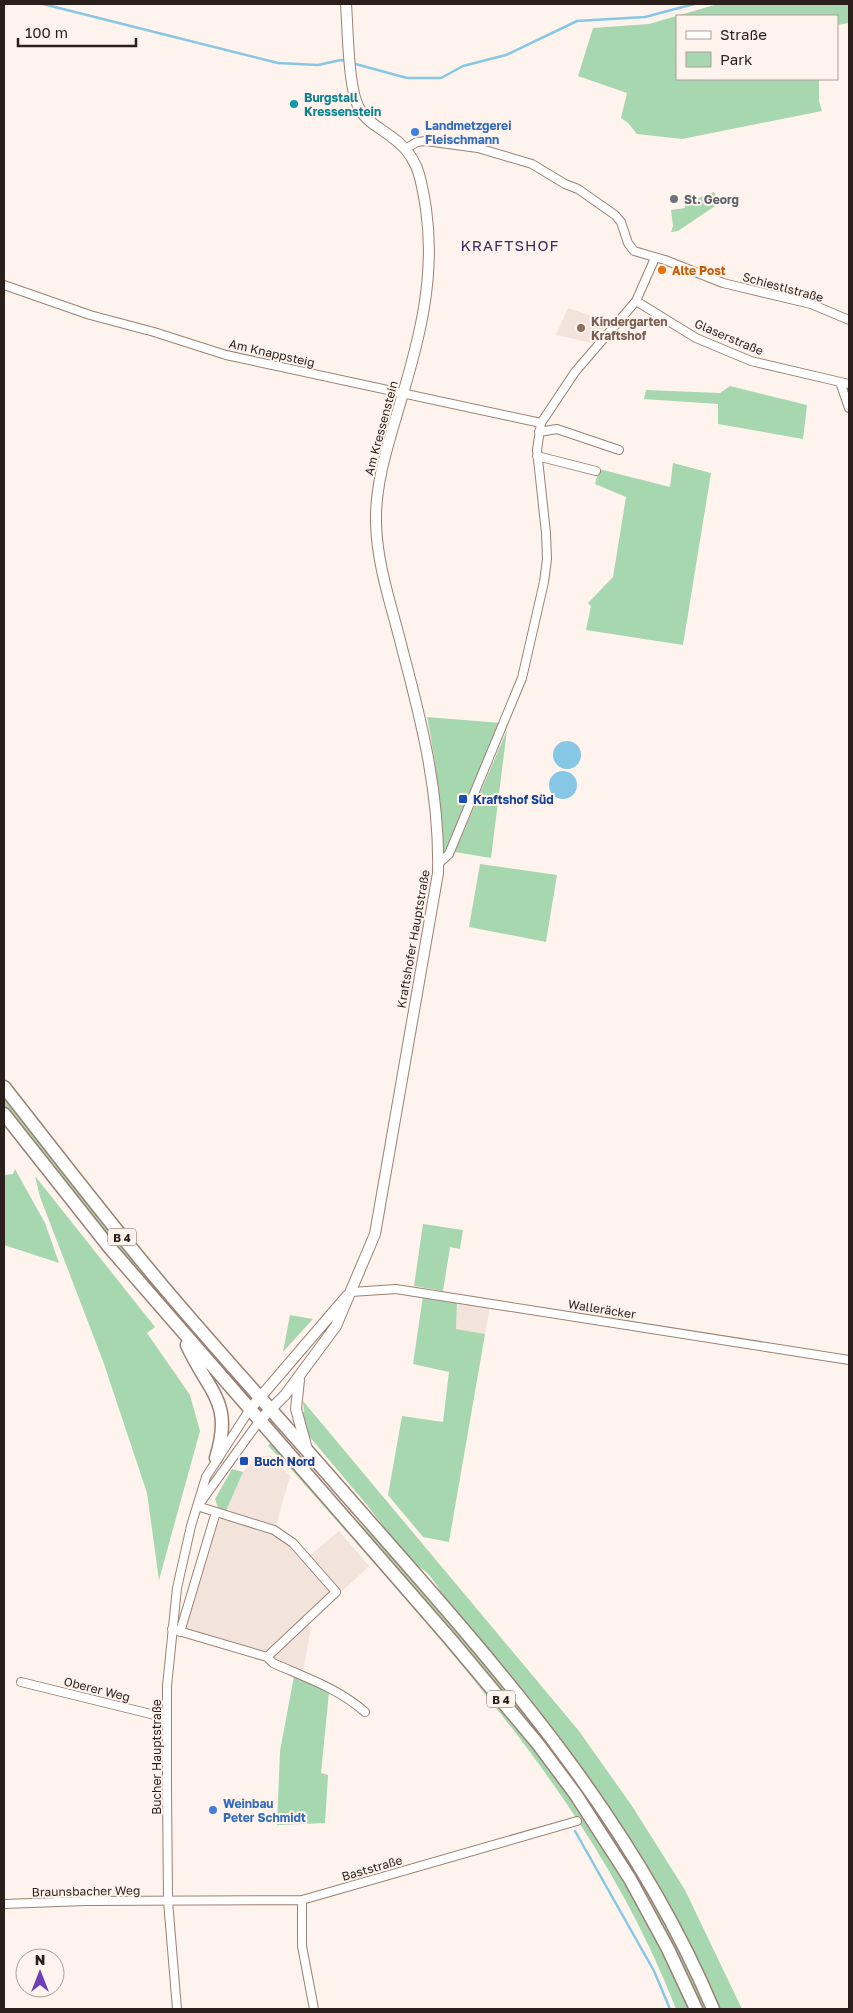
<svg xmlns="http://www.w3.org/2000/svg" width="853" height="2013" font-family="'Golos Text',sans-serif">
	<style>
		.built { fill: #f2e3db }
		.green { fill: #a6d7af }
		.water { fill: #86c7e5 }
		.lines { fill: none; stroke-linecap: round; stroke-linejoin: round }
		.stream { stroke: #86c7e5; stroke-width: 2.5 }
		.minor-casing { stroke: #9b8173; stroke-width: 10 }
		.tertiary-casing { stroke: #9b8173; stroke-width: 12 }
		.primary-casing { stroke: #9b8173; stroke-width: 15 }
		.minor { stroke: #fff; stroke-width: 8 }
		.tertiary { stroke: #fff; stroke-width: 10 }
		.primary { stroke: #fff; stroke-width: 12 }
		.culture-dot { fill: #0f9aa8; stroke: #fff3ed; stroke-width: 2 }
		.shop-dot { fill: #3f7fe0; stroke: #fff3ed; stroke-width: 2 }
		.worship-dot { fill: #6b7280; stroke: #fff3ed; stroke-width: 2 }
		.food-dot { fill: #e8710a; stroke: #fff3ed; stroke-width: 2 }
		.education-dot { fill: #8d6e63; stroke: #fff3ed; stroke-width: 2 }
		.transit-dot { fill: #1a4fb4; stroke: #fff3ed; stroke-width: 2 }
		.labels { text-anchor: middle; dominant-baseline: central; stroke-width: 4; stroke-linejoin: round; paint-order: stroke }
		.shield { fill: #fff3ed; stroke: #6a5f59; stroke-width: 1 }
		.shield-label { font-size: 11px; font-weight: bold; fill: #2a1f1a }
		.culture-label { font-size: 12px; font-weight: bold; fill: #0d838f; stroke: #fff3ed; text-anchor: start }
		.shop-label { font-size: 12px; font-weight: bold; fill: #366cbe; stroke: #fff3ed; text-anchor: start }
		.worship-label { font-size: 12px; font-weight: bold; fill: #5b616d; stroke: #fff3ed; text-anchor: start }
		.food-label { font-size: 12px; font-weight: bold; fill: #c56008; stroke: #fff3ed; text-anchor: start }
		.street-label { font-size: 12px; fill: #2a1f1a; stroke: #fff3ed }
		.education-label { font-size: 12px; font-weight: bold; fill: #785e54; stroke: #fff3ed; text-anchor: start }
		.transit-label { font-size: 12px; font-weight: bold; fill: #164399; stroke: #fff3ed; text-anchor: start }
		.quarter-label { font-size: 15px; letter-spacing: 1px; fill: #3f2963; stroke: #fff3ed }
	</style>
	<rect width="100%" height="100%" fill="#fff3ed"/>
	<path class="built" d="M568 308 608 322 593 343 556 335Z
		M457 1302 490 1306 485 1334 456 1329Z
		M258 1456H271L290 1476 276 1526 308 1557 339 1531 369 1566 307 1624 311 1627 303 1672 275 1661 265 1652 186 1629 219 1521 226 1511 243 1472Z"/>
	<path class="green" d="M718 4H849V23L837 25V16H677V79H819V101L822 111 682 139 637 134 628 123 621 118 627 93 578 76 593 28 649 24Z
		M714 192 717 198 712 201 715 206 678 231 671 232 673 226 671 210 685 208V203Z
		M730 386 807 405 803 439 718 424V404L644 399 646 390 720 393Z
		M673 463 711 473 683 645 586 630 591 606 588 603 613 577 626 497 595 484 599 469 670 487Z
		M427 717 501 723 445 851 442 850C441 804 436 762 427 717Z
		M507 730 491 858 455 852Z
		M480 864 557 875 546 942 469 927Z
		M4 1096 242 1384 241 1387 143 1279 47 1162 4 1107Z
		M15 1169 45 1223 59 1263 4 1245V1175L13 1174Z
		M35 1176 155 1327 147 1333 190 1395 200 1431 159 1580 147 1493 103 1361 40 1197Z
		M423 1224 463 1230 460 1249 450 1247 443 1291 414 1286Z
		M423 1296 457 1302 456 1329 485 1334 449 1542 423 1537 388 1495 402 1416 443 1422 449 1372 413 1364Z
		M290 1315 313 1319 283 1352Z
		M303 1401 579 1731 632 1806 685 1890 742 2009H718C679 1933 642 1856 594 1786L450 1608C442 1594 429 1567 412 1564L367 1505 308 1435 299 1412H304Z
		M279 1432 343 1506 396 1560 466 1640 567 1765 649 1889 708 2009H700L610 1840 278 1434Z
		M271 1442 516 1724 577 1805 608 1853 652 1928 691 2009H676C595 1799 437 1636 291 1469L268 1446Z
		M232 1469 243 1472 226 1511 218 1508 215 1499Z
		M294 1676 329 1692 321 1773 328 1775 325 1823 277 1825 280 1751Z"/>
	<path class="water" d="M553 755a14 14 0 1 1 28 0a14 14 0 1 1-28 0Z
		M549 785a14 14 0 1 1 28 0a14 14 0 1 1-28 0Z"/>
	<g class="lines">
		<path class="stream" d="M43 4 278 63 318 65 341 60 347 61
			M352 63 407 78H441L463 66 506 55 577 21 645 17 694 4
			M575 1831 654 1971 670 2009"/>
		<defs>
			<path id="minor" d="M407 148 417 142 426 141 478 148 532 164 565 184 578 189 615 215 621 222 628 243 634 251 665 260 723 283 811 304 849 320
				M4 285 90 315 154 332 226 355 541 423
				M636 301 696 338 751 361 849 384
				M840 382 849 408
				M539 432 557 429 619 450
				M537 456 596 471
				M438 864 449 854 522 678 544 582 547 559 546 533 537 450 541 423 575 372 636 301 655 258
				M351 1292 396 1289 849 1360
				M200 1503 260 1420
				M197 1506 274 1530 293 1543 336 1592 267 1657
				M172 1629 267 1657 273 1663C304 1677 338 1688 365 1712
				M180 1632 216 1512
				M21 1682 167 1718
				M302 1900V1946L314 2009
				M4 1904 85 1901 302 1900 577 1821
				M177 2009 168 1901 167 1788V1686L177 1588 191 1526 206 1477 250 1409"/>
			<path id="tertiary" d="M299 1380 296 1409 307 1449
				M250 1409 347 1296
				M260 1420 285 1395 336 1326 375 1234 438 873C440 795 422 723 402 648 392 607 377 566 376 523 375 483 388 445 399 407 419 341 436 278 426 209 421 177 418 154 389 135 378 127 365 120 359 108 348 88 348 29 346 4"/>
			<path id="primary" d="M4 1087C56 1153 107 1220 161 1284 219 1353 280 1419 339 1487 482 1650 628 1807 713 2009
				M4 1114 110 1248 451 1640 538 1744 576 1795 630 1879 668 1949 696 2009
				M187 1345C208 1392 234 1401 216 1458"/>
		</defs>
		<use href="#minor" class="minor-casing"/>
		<use href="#tertiary" class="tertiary-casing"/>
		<use href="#primary" class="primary-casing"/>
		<use href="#minor" class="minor"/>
		<use href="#tertiary" class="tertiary"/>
		<use href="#primary" class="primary"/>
	</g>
	<circle class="culture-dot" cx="294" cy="104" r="5"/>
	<g class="shop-dot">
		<circle cx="415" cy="132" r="5"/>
		<circle cx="213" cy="1810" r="5"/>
	</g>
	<circle class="worship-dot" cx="674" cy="199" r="5"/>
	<circle class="food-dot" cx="662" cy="270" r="5"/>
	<circle class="education-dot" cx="581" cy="328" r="5"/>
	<g class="transit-dot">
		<rect x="458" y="794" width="10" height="10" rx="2.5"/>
		<rect x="239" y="1456" width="10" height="10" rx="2.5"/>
	</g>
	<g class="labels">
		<g class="shield">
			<rect x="108" y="1228.5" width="28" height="17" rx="4"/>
			<rect x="487" y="1690.5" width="28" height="17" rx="4"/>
		</g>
		<g class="shield-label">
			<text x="122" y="1237">B 4</text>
			<text x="501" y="1699">B 4</text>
		</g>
		<g class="culture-label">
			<text x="304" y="97">Burgstall<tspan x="304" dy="14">Kressenstein</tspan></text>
		</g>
		<g class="shop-label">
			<text x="425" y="125">Landmetzgerei<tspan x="425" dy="14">Fleischmann</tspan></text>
			<text x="223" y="1803">Weinbau<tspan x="223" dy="14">Peter Schmidt</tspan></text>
		</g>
		<g class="worship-label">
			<text x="684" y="199">St. Georg</text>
		</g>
		<g class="food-label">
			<text x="672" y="270">Alte Post</text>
		</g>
		<g class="street-label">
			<text transform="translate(783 287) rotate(15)">Schiestlstraße</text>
			<text transform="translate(729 337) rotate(23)">Glaserstraße</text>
			<text transform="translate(272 353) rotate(13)">Am Knappsteig</text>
			<text transform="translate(381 428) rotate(-75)">Am Kressenstein</text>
			<text transform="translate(413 939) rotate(-80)">Kraftshofer Hauptstraße</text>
			<text transform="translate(602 1309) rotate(9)">Walleräcker</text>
			<text transform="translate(97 1689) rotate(14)">Oberer Weg</text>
			<text transform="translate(156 1757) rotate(-90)">Bucher Hauptstraße</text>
			<text transform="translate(372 1868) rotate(-16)">Baststraße</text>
			<text transform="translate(86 1891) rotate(-1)">Braunsbacher Weg</text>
		</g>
		<g class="education-label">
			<text x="591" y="321">Kindergarten<tspan x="591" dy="14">Kraftshof</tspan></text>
		</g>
		<g class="transit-label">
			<text x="473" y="799">Kraftshof Süd</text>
			<text x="254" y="1461">Buch Nord</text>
		</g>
		<g class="quarter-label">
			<text x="510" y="245">KRAFTSHOF</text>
		</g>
	</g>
	<rect width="853" height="2013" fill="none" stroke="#2a1f1a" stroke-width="10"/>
	<rect x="676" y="15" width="162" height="65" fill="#fff3ed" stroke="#aa9e99"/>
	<rect x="686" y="31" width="25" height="8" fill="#ffffff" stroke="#aa9e99"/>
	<text x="720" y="40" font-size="15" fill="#2a1f1a">Straße</text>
	<rect x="686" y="52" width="25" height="15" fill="#a6d7af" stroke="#aa9e99"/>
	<text x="720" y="65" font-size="15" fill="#2a1f1a">Park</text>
	<g transform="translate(40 1973)"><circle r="24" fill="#fff3ed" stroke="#aa9e99"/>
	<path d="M0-4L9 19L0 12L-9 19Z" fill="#6f3db4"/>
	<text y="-8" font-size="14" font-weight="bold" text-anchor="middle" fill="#2a1f1a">N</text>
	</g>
	<path d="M18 38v8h118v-8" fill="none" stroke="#2a1f1a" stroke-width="2.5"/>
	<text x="25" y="38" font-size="15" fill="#2a1f1a" stroke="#fff3ed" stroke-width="4" paint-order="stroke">100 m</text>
</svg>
